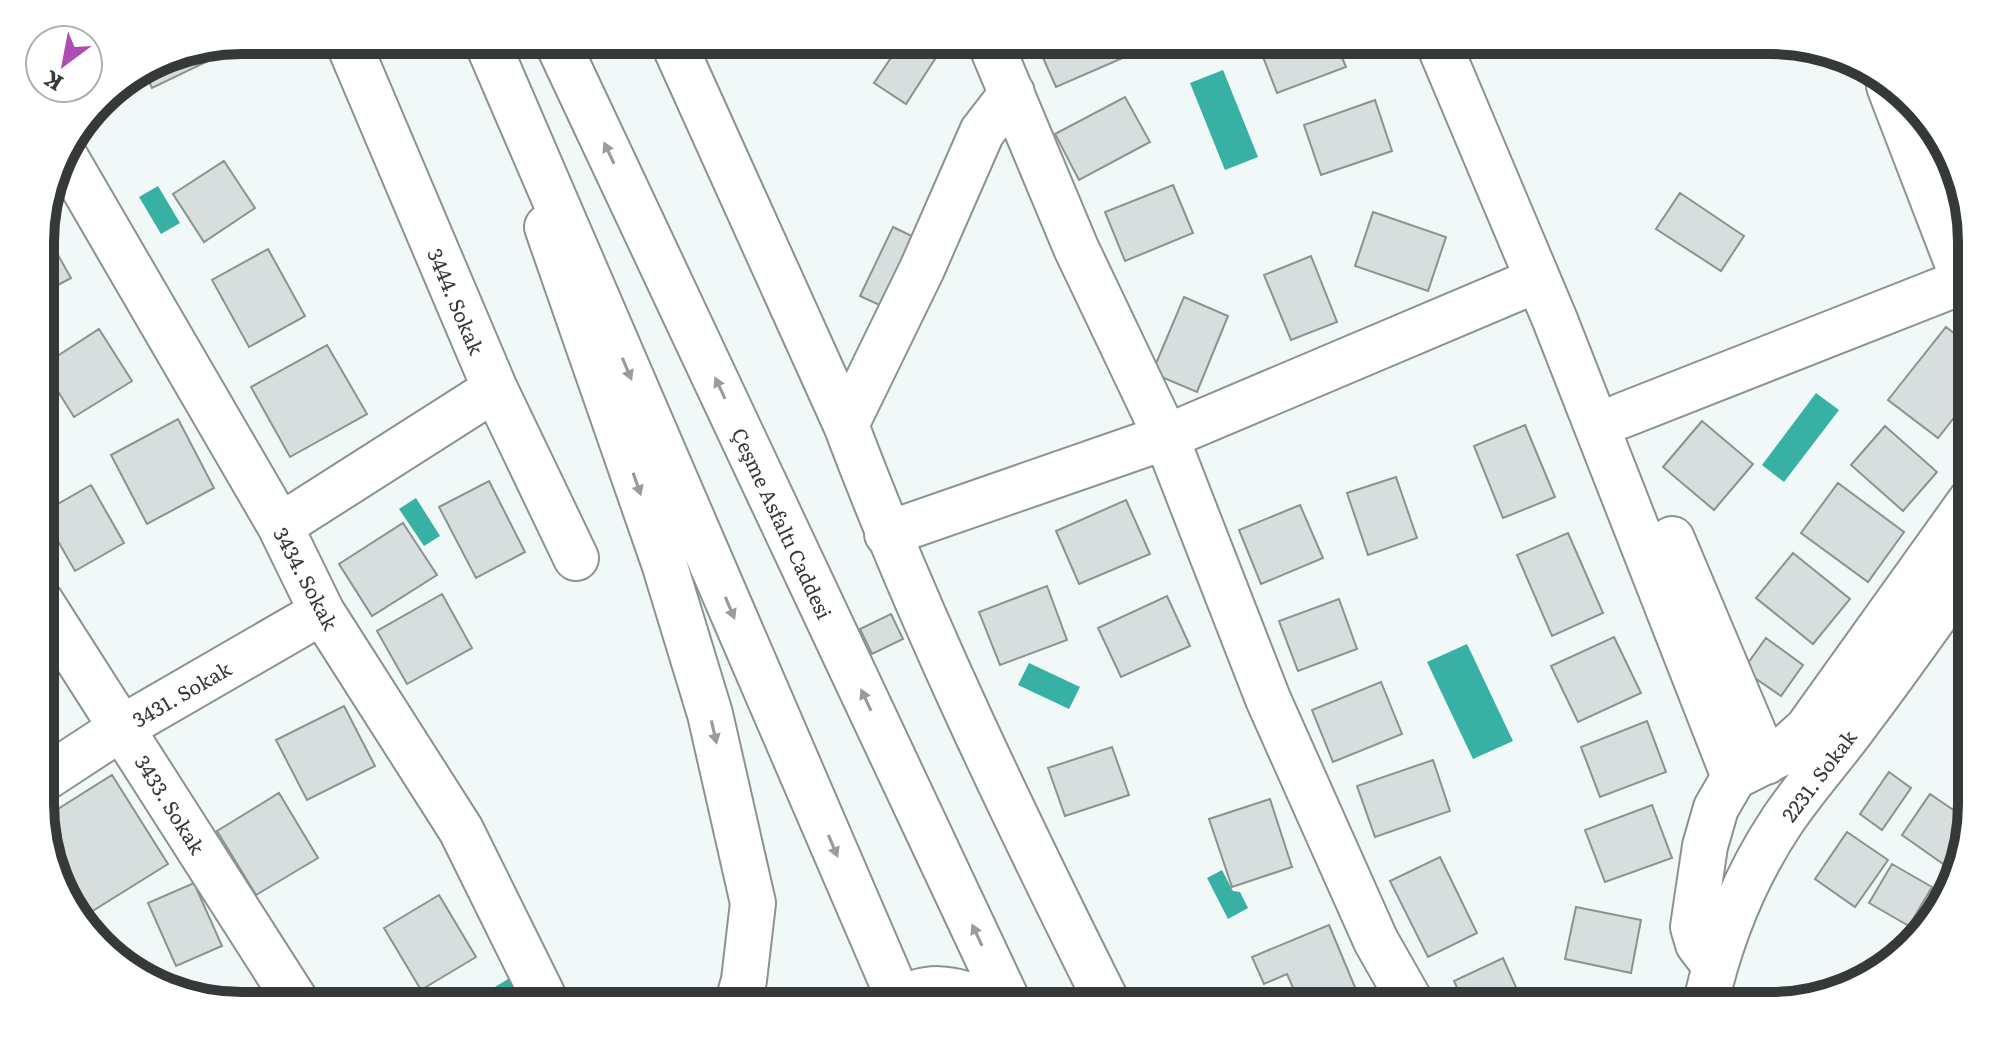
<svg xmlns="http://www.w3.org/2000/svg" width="2012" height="1046" font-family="Literata,serif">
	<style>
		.water { fill: #38b1a4 }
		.building { fill: #d6dfdd; stroke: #8b9291; stroke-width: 2 }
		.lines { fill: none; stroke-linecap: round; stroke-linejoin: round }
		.minor-casing { stroke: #8b9392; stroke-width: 48 }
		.highway-casing { stroke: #8b9392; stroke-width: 48 }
		.minor { stroke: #fff; stroke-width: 44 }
		.highway { stroke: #fff; stroke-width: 44 }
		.oneway { fill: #9a9c9c }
		.labels { text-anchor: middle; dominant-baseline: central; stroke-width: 6; stroke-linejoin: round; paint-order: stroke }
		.street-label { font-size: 20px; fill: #363939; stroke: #fff }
		.rim { fill: none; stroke: #363939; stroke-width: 10 }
	</style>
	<rect width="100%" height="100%" fill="#f0f9f7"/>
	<path class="water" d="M1223 70 1258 157 1225 170 1190 83Z
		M158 186 180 223 161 234 139 197Z
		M1816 393 1839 410 1784 482 1762 465Z
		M416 498 440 536 424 546 399 509Z
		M1467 644 1513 741 1473 759 1427 662Z
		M1029 663 1080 687 1069 709 1018 685Z
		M1222 870 1233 891 1240 892 1248 908 1228 919 1207 878Z
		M511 977 527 1003 523 1006H507L495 987Z"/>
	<path class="building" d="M903 40H937L944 45 906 104 874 83Z
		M1041 40H1117L1125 57 1056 87 1036 42Z
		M1267 40H1335L1346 67 1277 93 1258 44Z
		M200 48 206 62 152 88 143 69 165 55Z
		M1125 97 1150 142 1079 180 1055 134Z
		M1375 100 1392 151 1321 175 1304 125Z
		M224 161 255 208 204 242 173 194Z
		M1173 185 1193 233 1125 261 1105 212Z
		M1680 193 1744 236 1721 271 1656 229Z
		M1373 212 1446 237 1428 291 1355 266Z
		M41 225 71 278 41 294 40 228Z
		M893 227 920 240 888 309 860 296Z
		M268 249 305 316 249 347 212 280Z
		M1311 256 1337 322 1291 340 1264 275Z
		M1184 297 1228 316 1197 392 1152 373Z
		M1946 327 1971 346V396L1938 438 1888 400Z
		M99 329 132 381 74 417 42 366Z
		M327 345 367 414 290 457 251 387Z
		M178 419 214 488 147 524 111 455Z
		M1702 421 1753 464 1714 510 1663 467Z
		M1525 425 1555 497 1503 518 1474 446Z
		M1885 426 1937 472 1903 511 1851 465Z
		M1396 477 1417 538 1368 555 1347 493Z
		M489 481 525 552 476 578 439 507Z
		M1838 483 1904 532 1868 582 1801 533Z
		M91 485 124 543 75 571 42 513Z
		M1126 500 1150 554 1079 584 1056 531Z
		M1300 505 1323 558 1261 584 1239 530Z
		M403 523 437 575 372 616 339 564Z
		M1568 533 1603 613 1552 636 1517 555Z
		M1793 553 1850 599 1813 644 1756 598Z
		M1047 586 1067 640 1000 665 979 612Z
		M442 594 472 648 407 684 377 631Z
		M1167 596 1190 646 1121 677 1098 628Z
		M1339 599 1357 649 1298 671 1279 621Z
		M891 614 903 639 872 654 860 629Z
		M1614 637 1641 693 1578 722 1551 666Z
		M1766 638 1803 665 1781 696 1743 670Z
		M1381 682 1402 734 1333 762 1312 710Z
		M344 706 375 766 307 800 276 740Z
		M1647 721 1666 772 1600 797 1581 747Z
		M1112 747 1129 795 1065 816 1048 768Z
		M1433 760 1450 811 1375 837 1357 786Z
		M1889 772 1911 788 1882 830 1860 814Z
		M112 775 168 864 78 920 74 917 42 831V819Z
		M279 793 318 858 256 895 217 831Z
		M1930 794 1968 820 1956 873 1902 835Z
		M1270 799 1292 867 1232 887 1209 819Z
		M1652 805 1672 858 1605 882 1585 830Z
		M1847 832 1888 860 1855 907 1815 879Z
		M1440 857 1477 933 1428 957 1390 881Z
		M1892 864 1932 887 1909 926 1869 903Z
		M194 883 222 946 176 966 148 903Z
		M439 895 476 957 421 990 384 928Z
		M1576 907 1641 920 1631 973 1565 959Z
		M1329 925 1362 1004 1301 1006 1287 974 1264 984 1252 957Z
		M1503 958 1519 994 1494 1006H1465L1454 981Z"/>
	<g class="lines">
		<defs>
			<path id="minor" d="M347 40 495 389 576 558
				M672 40 846 425
				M989 40 1076 248 1166 437 1268 699 1376 941 1413 1006
				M1437 40 1555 320 1734 777
				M1012 93 982 132 922 269 846 425C921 624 1014 816 1109 1006
				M62 151 280 526 322 612 461 830 548 1006
				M547 227 664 563 710 714 753 903 744 980 737 1006
				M1621 416 1964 281 1889 86
				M280 526 495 389
				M887 534 1166 437 1537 280
				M1672 539 1766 762
				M41 602 299 1006
				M42 780 123 727 322 612
				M1714 965 1698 944 1693 927 1705 846 1716 808 1734 777 1778 755 1807 729 1971 500
				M883 1006C930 983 948 984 994 1006
				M1705 1006C1720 939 1744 878 1782 821 1806 785 1835 754 1860 719 1898 669 1934 617 1971 566"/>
			<path id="highway" d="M486 40 902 1006
				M556 40 1010 1006"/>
		</defs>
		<use href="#minor" class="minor-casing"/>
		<use href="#highway" class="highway-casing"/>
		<use href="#minor" class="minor"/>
		<use href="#highway" class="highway"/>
	</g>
	<defs><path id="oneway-solid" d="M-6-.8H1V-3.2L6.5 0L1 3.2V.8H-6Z" transform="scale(2)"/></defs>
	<g class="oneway">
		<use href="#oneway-solid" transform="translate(609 153) rotate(-115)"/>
		<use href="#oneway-solid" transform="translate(627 369) rotate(67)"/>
		<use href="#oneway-solid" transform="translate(720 388) rotate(-115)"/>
		<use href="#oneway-solid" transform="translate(637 484) rotate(71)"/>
		<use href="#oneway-solid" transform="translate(730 608) rotate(67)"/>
		<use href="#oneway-solid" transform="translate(866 700) rotate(-115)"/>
		<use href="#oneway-solid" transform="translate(714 732) rotate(77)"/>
		<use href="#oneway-solid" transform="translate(833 846) rotate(67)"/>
		<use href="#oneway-solid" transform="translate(977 935) rotate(-115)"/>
	</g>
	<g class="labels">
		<g class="street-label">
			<text transform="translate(457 301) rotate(67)">3444. Sokak</text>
			<text transform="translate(783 523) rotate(65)">Çeşme Asfaltı Caddesi</text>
			<text transform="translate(307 578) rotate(62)">3434. Sokak</text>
			<text transform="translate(181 693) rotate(-30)">3431. Sokak</text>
			<text transform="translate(1818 775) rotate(-53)">2231. Sokak</text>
			<text transform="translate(171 804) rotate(58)">3433. Sokak</text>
		</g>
	</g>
	<path d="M0 0H2012V1046H0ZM242 54H1770A188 188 0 0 1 1958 242V804A188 188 0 0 1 1770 992H242A188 188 0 0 1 54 804V242A188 188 0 0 1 242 54Z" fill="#fff" fill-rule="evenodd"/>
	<path class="rim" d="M242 54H1770A188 188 0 0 1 1958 242V804A188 188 0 0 1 1770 992H242A188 188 0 0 1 54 804V242A188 188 0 0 1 242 54Z"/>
	<g transform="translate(64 64) rotate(212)"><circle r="38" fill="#ffffff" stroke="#afb0b0" stroke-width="2"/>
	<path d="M0-6L14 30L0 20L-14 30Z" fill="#af4cb2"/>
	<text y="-12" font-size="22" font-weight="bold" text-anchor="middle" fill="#363939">K</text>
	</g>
</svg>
